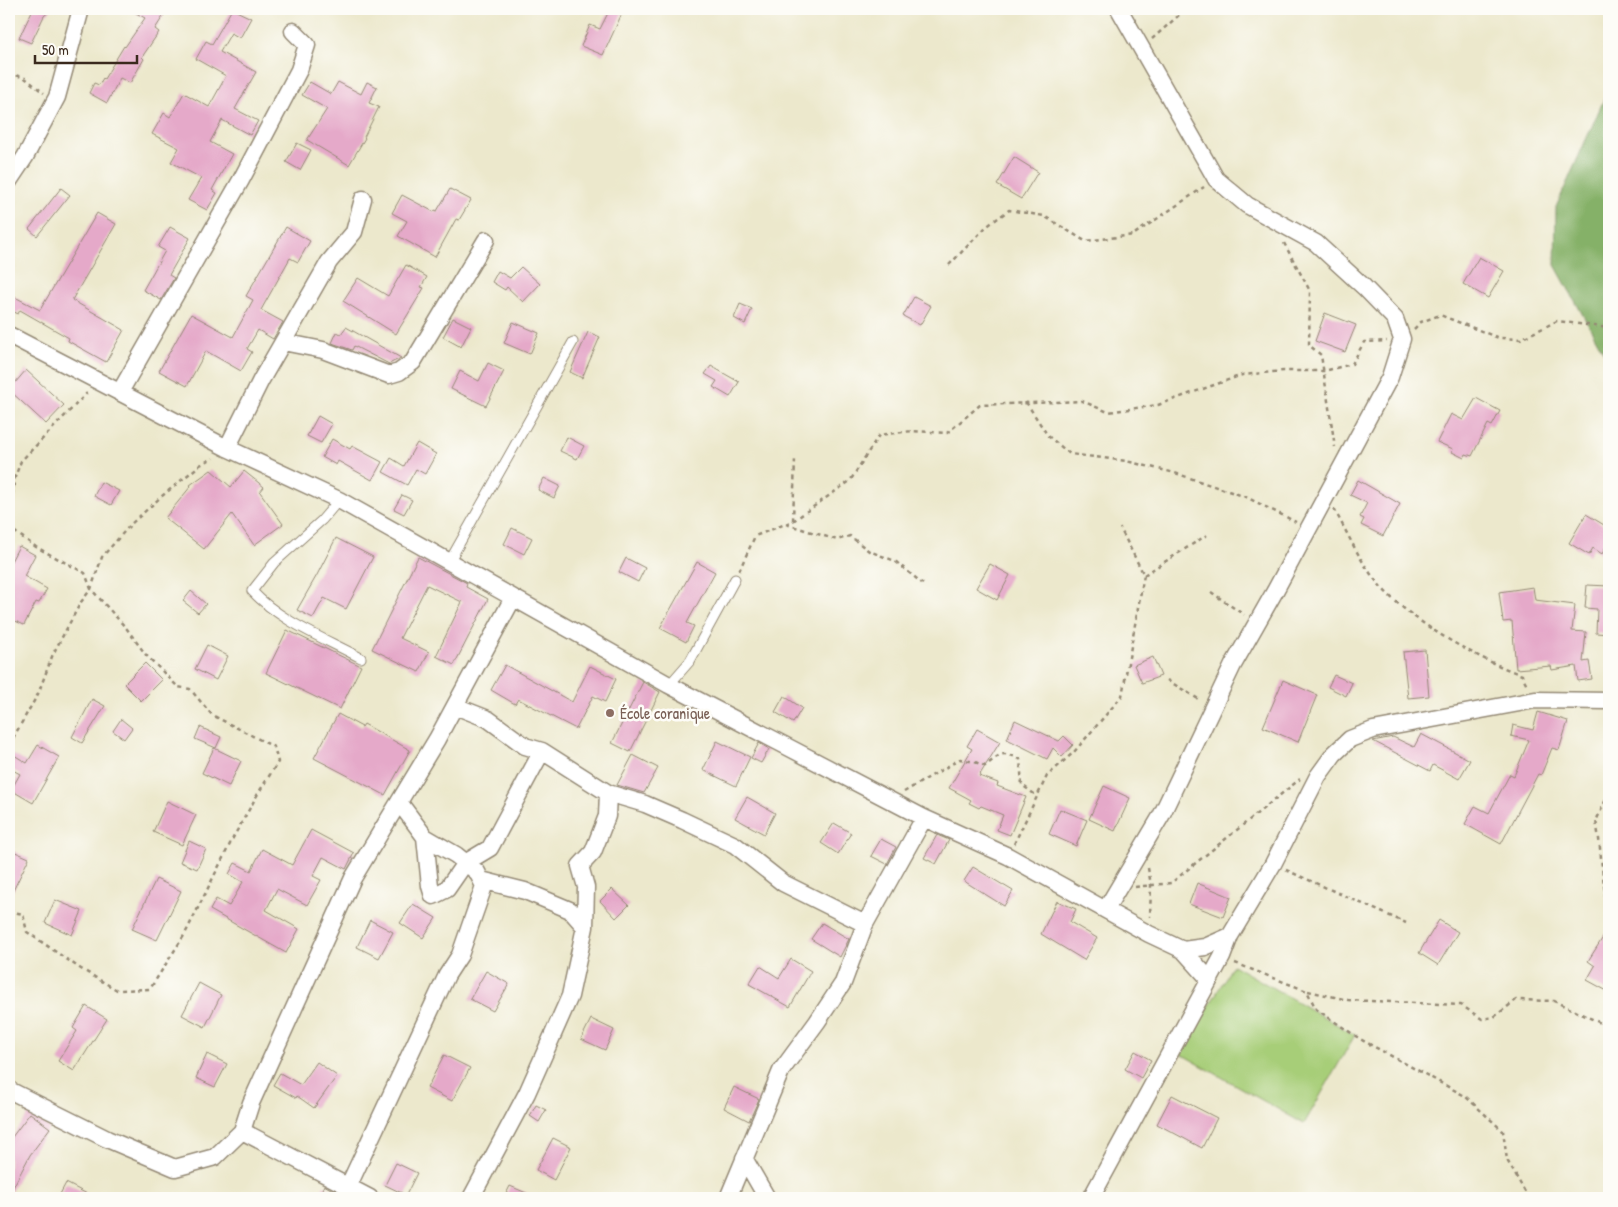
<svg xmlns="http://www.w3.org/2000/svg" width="1618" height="1207" font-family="'Patrick Hand',sans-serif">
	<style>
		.green { fill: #a7ce78; stroke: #717c4b }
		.forest { fill: #85b168; stroke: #606e43 }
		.building { fill: #e5a9c9 }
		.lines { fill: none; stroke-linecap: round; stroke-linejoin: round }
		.service-casing { stroke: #948975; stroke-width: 11 }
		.minor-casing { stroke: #948975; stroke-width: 19 }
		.path { stroke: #948975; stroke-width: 2.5; stroke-dasharray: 4 4; stroke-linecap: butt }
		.service { stroke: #fff; stroke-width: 9 }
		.minor { stroke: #fff; stroke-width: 16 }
		.education-dot { fill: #8d6e63; stroke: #fdfcf7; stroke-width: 2 }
		.labels { text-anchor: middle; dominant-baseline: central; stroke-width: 5; stroke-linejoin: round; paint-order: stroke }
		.education-label { font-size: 16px; fill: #785e54; stroke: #fdfcf7; text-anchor: start }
	</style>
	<rect width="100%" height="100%" fill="#fdfcf7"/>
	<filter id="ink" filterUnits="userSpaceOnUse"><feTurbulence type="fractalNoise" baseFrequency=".02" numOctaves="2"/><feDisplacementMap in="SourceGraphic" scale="10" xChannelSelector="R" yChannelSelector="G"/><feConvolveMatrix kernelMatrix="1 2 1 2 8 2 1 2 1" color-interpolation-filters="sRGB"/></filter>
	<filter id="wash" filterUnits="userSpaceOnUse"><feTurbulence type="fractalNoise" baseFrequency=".0096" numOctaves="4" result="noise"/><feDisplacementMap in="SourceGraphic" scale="20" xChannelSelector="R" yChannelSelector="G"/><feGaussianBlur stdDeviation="1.12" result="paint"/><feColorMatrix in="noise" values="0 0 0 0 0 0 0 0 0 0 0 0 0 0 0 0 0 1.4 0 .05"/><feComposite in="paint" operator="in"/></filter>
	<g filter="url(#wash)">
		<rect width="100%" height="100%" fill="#ece8cc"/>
		<path class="green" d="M1233 965 1355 1035 1304 1124 1181 1054Z"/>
		<path class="forest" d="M1609 88V362L1555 265 1556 207Z"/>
		<g id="blocks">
			<path class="building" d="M33 9H52L44 16 31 43 19 38Z
				M129 9H154L164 15 155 29 159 32 142 57 144 59 130 83 120 78 107 103 89 93 94 83 99 85 103 78 104 79 124 46 125 47 145 18Z
				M232 9 251 18 240 38 231 33 220 52 256 72 235 109 258 121 250 135 222 120 210 142 232 154 212 190 217 193 207 210 188 200 201 178 171 162 179 148 152 134 164 113 170 117 184 93 209 107 226 76 196 59 206 41 212 44Z
				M610 9H624L603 55 581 46 590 25 600 29Z
				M310 82 331 94 338 82 361 94 367 82 377 87 369 103 379 107 364 137 365 138 349 165 307 140 327 109 302 95Z
				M297 143 311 150 300 170 286 162Z
				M1014 157 1038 172 1021 199 997 185Z
				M61 188 70 195 37 236 29 229Z
				M450 189 471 200 459 220 456 219 435 257 398 236 407 221 392 213 402 195 434 212 435 210 437 211Z
				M97 213 116 224 72 300 124 330 106 362 68 341 69 338 20 310 18 314 9 309V294L40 310Z
				M170 227 190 238 169 275 174 278 161 300 143 290 165 251 158 247Z
				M286 227 310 241 298 262 290 258 261 310 283 322 273 339 258 330 247 349 252 352 241 371 206 351 187 386 159 371 191 314 233 337 253 300 246 296Z
				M1479 257 1504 271 1488 298 1463 284Z
				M406 265 427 277 421 287 424 288 396 334 343 301 358 278 388 296Z
				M521 267 540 284 523 302 507 287 505 290 492 282 498 271 510 278Z
				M914 297 931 306 920 325 903 316Z
				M740 304 752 309 745 324 734 318Z
				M1325 313 1356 325 1345 352 1315 341Z
				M453 318 471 327 461 347 443 337Z
				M513 322 539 333 530 354 504 343Z
				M346 327 401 358 389 364 354 346 352 350 332 343 337 332 341 334Z
				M588 332 600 337 582 378 570 372Z
				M488 363 504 371 486 406 451 389 460 371 479 381Z
				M711 366 739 382 730 397 713 387 717 381 705 374Z
				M26 370 64 405 46 424 9 390Z
				M1476 398 1500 411 1492 426 1488 424 1472 456 1466 454 1464 458 1452 452 1453 449 1437 442 1451 414 1463 420Z
				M318 416 332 424 321 443 307 436Z
				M567 437 584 446 577 459 560 451Z
				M332 439 350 449 352 446 382 462 372 480 338 461 336 465 322 457Z
				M417 443 436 454 425 474 416 469 407 485 383 472 391 458 404 466Z
				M211 470 231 487 244 471 264 487 260 492 283 524 254 545 232 514 204 549 165 518 191 486 190 485Z
				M544 478 560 486 554 498 538 490Z
				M1358 480 1400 504 1383 536 1361 525 1364 519 1360 517 1367 503 1350 495Z
				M101 482 119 491 111 505 94 496Z
				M402 495 412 500 404 514 394 509Z
				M1586 514 1609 528V541L1602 554 1593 548 1589 555 1569 543Z
				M512 528 532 538 524 554 504 544Z
				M336 538 373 557 346 609 324 598 313 618 297 610 317 575Z
				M19 546 35 555 24 576 47 589 39 603 36 602 24 625 9 618V565Z
				M418 557 467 583 466 587 488 599 454 665 436 656 462 602 427 585 400 638 429 652 419 672 372 649Z
				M626 558 645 568 638 582 619 572Z
				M697 562 715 572 687 623 694 626 686 642 660 628Z
				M990 564 1010 575 997 600 976 588Z
				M1587 585 1609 586V634L1596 633 1597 609 1585 608Z
				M1533 587 1535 600 1575 605 1572 631 1586 632 1583 662 1589 661 1592 679 1578 681 1576 666 1552 670 1551 666 1516 669 1512 621 1503 622 1499 592Z
				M191 591 206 604 198 613 183 601Z
				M287 630 361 666 340 709 266 673Z
				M207 645 228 656 216 680 195 669Z
				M1425 650 1429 696 1408 698 1403 652Z
				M1153 657 1161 676 1142 683 1134 665Z
				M145 663 162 680 141 701 124 684Z
				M505 665 572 702 590 666 616 679 605 702 593 696 576 729 518 699 515 704 491 690Z
				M1334 675 1352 683 1346 696 1328 687Z
				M1283 680 1317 695 1298 742 1263 727Z
				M643 682 660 692 630 752 612 743Z
				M784 696 802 708 793 723 775 712Z
				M92 699 105 706 82 743 72 737Z
				M1538 712 1568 721 1559 750 1552 748 1541 775 1538 774 1501 844 1465 824 1475 806 1489 813 1510 774 1514 776 1529 740 1511 736 1513 725 1533 730Z
				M338 714 362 727 364 724 410 750 385 795 314 758Z
				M121 719 132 728 124 739 113 731Z
				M1015 720 1059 741 1064 736 1073 745 1062 757 1053 748 1047 759 1007 739Z
				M200 727 221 737 216 748 195 739Z
				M977 729 1000 742 979 776 998 783 997 786 1026 797 1010 835 997 830 1003 815 981 806 979 808 969 803 971 800 949 788 972 749 967 746Z
				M1421 734 1470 760 1459 779 1433 765 1430 771 1373 741 1393 737 1414 747Z
				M717 741 750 757 736 786 703 770Z
				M759 743 769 749 761 763 751 758Z
				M38 745 59 757 33 803 11 790 20 774 9 768V752L27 763Z
				M214 748 241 761 229 786 202 773Z
				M633 755 658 768 644 793 617 785Z
				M1104 786 1130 798 1115 831 1089 819Z
				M747 797 775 813 764 834 735 818Z
				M167 801 196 815 182 845 153 832Z
				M1060 809 1087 820 1076 846 1049 834Z
				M834 823 851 833 838 854 821 843Z
				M311 830 354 853 346 869 323 857 313 876 321 880 307 905 277 889 266 910 299 929 286 953 210 910 216 899 229 906 243 882 229 874 235 863 251 871 262 849 292 865Z
				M937 835 949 840 936 864 924 858Z
				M881 839 896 847 887 864 871 856Z
				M189 841 206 849 197 869 180 862Z
				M13 851 29 858 9 899V860Z
				M973 867 1013 891 1004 906 964 881Z
				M156 879 181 891 157 940 132 929Z
				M1197 883 1231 897 1223 917 1189 904Z
				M612 889 629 905 616 918 600 901Z
				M55 900 82 911 72 935 45 923Z
				M1057 901 1076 909 1070 922 1097 938 1084 960 1041 934Z
				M413 904 436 918 423 938 400 923Z
				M370 920 393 932 379 958 357 947Z
				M1439 920 1458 932 1438 965 1419 953Z
				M822 923 849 939 840 957 811 939Z
				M1609 928V992L1587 980 1595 966 1588 961Z
				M791 959 811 971 790 1007 749 984 760 966 779 978Z
				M486 971 509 984 493 1011 470 999Z
				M199 983 221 995 205 1027 182 1015Z
				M86 1006 107 1019 74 1071 58 1061 77 1031 73 1028Z
				M591 1019 614 1030 605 1050 581 1039Z
				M1135 1051 1151 1060 1141 1078 1125 1069Z
				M207 1054 227 1064 215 1087 196 1078Z
				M444 1055 470 1068 452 1101 427 1088Z
				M317 1062 337 1076 314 1108 297 1096 296 1098 273 1085 280 1073 301 1085Z
				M734 1087 759 1099 749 1121 724 1108Z
				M1172 1095 1217 1118 1202 1148 1157 1124Z
				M536 1105 546 1110 539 1122 530 1116Z
				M30 1113 50 1128 30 1155 9 1195V1141Z
				M553 1138 571 1147 554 1180 536 1170Z
				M396 1163 417 1173 406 1195 385 1185Z
				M66 1183 95 1198H58Z
				M324 1185 343 1196 349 1198H318Z
				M510 1186 538 1198H504Z"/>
		</g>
	</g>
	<g filter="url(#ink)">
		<use href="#blocks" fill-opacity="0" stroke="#948975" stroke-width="1"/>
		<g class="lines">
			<defs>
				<path id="service" d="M339 500 322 520 274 563 252 591C281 622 324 638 361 658
					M449 562 573 342
					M669 685 690 661 735 579"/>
				<path id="minor" d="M9 181 25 157 57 97 81 9
					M9 335 227 448 339 500 669 685 924 818 1008 856 1149 934 1183 950 1205 947 1230 936 1273 864 1318 776 1334 754 1350 739 1373 730 1535 700 1609 701
					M283 342 323 350 389 375 399 372 413 362 486 240
					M120 392 241 180 299 70 307 45 293 31
					M227 448 261 380 329 262 354 232 363 199
					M542 751 608 793 645 804 682 820 735 845 783 883 865 924 924 818
					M399 802 425 837 430 886 433 896 447 889 465 863 490 848 542 751 525 746 488 719 455 706
					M1106 909 1161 816 1233 665 1275 591 1390 377 1402 339 1395 319 1364 287 1316 243 1247 205 1216 179 1119 9
					M585 927 586 887 580 866 593 852 607 816 608 793
					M1183 950 1209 979
					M9 1090 107 1139 175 1168 215 1157 242 1131 251 1103 353 878 437 739 513 598
					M242 1131 370 1198
					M744 1158 767 1198
					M348 1187 447 975 460 955 484 886 477 872 456 855 425 837
					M471 1198 527 1093 570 996 585 927 570 910 525 891 481 880
					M728 1198 781 1071 817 1022 843 983 865 924
					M1091 1198 1222 957 1230 936"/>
			</defs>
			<use href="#service" class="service-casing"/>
			<use href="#minor" class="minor-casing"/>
			<path class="path" d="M164 9 182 13 189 9
				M1152 39 1186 9
				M9 73 25 78 44 93
				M1284 243 1310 291 1309 345 1321 355 1335 447
				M949 265 986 227 1009 210 1044 216 1085 241 1133 235 1204 187
				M1414 329 1421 322 1440 315 1499 338 1521 339 1557 321 1609 328
				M1026 402 1048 436 1070 454 1126 461 1175 473 1246 497 1296 522
				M9 469 15 477
				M1334 509C1349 536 1362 566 1382 588 1415 624 1476 658 1522 675L1528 687
				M793 521 850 481 879 435 912 431 947 433 980 405 1082 401 1108 412 1158 405 1242 375 1284 371H1324L1352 364 1364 342 1387 341
				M786 524 837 540 850 536 869 551 895 561 923 584
				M739 571 755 536 793 521 795 458
				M1144 575 1207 535
				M1211 592 1244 615
				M1167 680 1200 700
				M9 745 38 694 53 654 81 602 91 589 102 557 131 524 162 496 200 465 213 458
				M904 792 960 759 975 762 985 766C1001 754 1001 750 1020 759L1022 785 1037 796
				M1609 793 1596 821 1599 839 1606 904 1609 909
				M1014 844 1047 776 1074 752 1122 696 1144 575 1120 528
				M1148 868 1151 885 1150 917
				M1286 870 1406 923
				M1135 887 1171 883 1300 779
				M9 911 23 914 27 932 81 969 117 990 150 989 185 934 234 836 259 792 278 762 274 747 212 715 190 689 178 687 146 655 127 629 91 589 85 573 36 547 15 532 11 508 15 477 21 461 87 393
				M1235 963 1307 991 1316 1009 1360 1039 1465 1096 1503 1131 1507 1160 1525 1192
				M1308 991 1348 1000 1461 1005 1482 1019 1494 1017 1516 1000 1554 1001 1609 1027"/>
			<use href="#service" class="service"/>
			<use href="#minor" class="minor"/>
		</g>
	</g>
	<circle class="education-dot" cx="610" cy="713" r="5"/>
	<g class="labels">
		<g class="education-label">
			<text x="620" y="713">École coranique</text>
		</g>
	</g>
	<rect width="1618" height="1207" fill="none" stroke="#fdfcf7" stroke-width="30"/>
	<path d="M35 55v8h102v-8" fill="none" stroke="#3b2a1e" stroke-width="2.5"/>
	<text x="42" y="55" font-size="15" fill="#3b2a1e" stroke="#fdfcf7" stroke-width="4" paint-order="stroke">50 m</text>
</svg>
